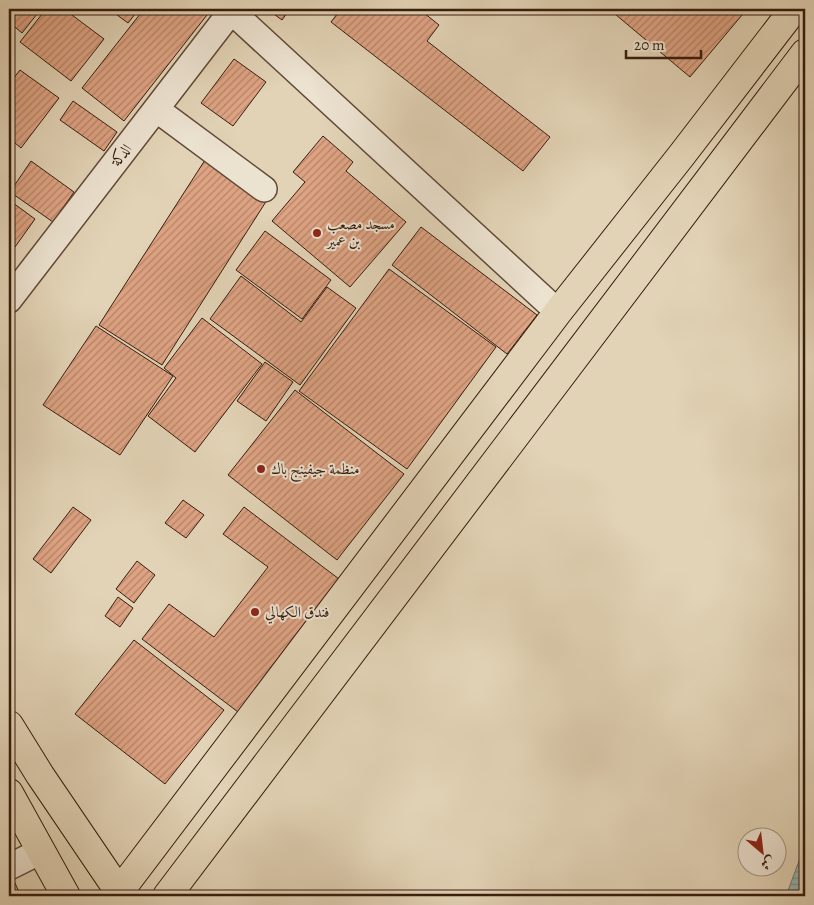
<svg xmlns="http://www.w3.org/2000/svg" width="814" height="905" font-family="Alegreya,Amiri,serif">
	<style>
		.water { fill: url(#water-rules); stroke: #707972 }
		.building { fill: url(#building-hatch); stroke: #371d0e }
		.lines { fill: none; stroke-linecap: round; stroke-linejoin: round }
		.minor-casing { stroke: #624a38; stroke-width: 28 }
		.major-casing { stroke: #371d0e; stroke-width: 30 }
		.minor { stroke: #ece2d0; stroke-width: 25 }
		.major { stroke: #e2d3b6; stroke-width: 28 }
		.poi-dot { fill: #8f2418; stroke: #ece2d0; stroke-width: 2 }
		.labels { text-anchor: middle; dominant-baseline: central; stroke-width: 4; stroke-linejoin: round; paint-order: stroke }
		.street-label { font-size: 15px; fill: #371d0e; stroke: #ece2d0 }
		.poi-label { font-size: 15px; fill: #371d0e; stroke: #ece2d0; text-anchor: start }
	</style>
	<defs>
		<pattern id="water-rules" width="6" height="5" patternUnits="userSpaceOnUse" patternTransform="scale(1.25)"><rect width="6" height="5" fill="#96b6b5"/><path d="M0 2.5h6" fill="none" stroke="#7b9392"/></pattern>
		<pattern id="building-hatch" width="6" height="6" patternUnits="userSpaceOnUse" patternTransform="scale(1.25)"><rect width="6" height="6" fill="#dea383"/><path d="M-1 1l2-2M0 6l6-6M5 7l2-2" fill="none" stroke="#b5846a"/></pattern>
	</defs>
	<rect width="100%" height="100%" fill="#e2d3b6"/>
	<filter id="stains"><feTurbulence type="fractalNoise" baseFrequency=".004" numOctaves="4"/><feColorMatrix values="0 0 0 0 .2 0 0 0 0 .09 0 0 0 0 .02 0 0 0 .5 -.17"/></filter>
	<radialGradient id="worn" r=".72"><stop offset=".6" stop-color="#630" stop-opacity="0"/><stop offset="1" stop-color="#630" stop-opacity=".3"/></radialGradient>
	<path class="water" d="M805 845V896H786Z"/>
	<path class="building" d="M9 9H41L22 33 9 22Z
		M46 9H64L104 39 71 81 20 42Z
		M109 9H139L128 23Z
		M144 9H198L207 15 124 121 82 88Z
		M267 9H290L282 20Z
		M341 9H419L439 25 427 41 550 137 523 171 331 22Z
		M609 9H734L742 15 690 77Z
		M234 59 266 82 233 126 201 103Z
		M20 70 59 98 21 148 9 138V84Z
		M73 101 117 132 104 151 60 120Z
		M323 136 353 162 346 171 406 222 350 287 272 221 305 182 293 172Z
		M205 160 267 200 162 365 99 325Z
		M31 161 74 192 53 222 10 192Z
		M9 200 35 219 15 247 9 242Z
		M421 227 537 315 507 354 392 265Z
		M265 231 331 280 302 319 236 270Z
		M389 269 496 347 407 469 299 391Z
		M241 276 301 322 327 287 356 308 300 385 210 319Z
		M202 318 262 364 195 452 148 416 176 378 164 368Z
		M96 326 173 376 120 455 43 405Z
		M265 362 293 382 266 421 237 401Z
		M295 390 404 474 337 560 228 475Z
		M183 500 204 515 186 538 165 523Z
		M73 507 91 520 51 573 33 559Z
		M244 507 339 579 238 712 142 639 169 604 214 637 268 567 223 534Z
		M137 561 155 575 134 603 116 589Z
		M118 597 133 608 120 627 105 616Z
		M134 640 224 710 165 784 75 714Z
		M14 881 21 896H9V883Z"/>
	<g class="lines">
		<defs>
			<path id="minor" d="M229 9 558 312
				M156 109 264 189
				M9 300 233 9
				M9 867 41 851"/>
			<path id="major" d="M9 725 40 775 122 896
				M9 793 66 896
				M116 896 558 312 681 156 794 9
				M167 896 805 53"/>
		</defs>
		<use href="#minor" class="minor-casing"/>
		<use href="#major" class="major-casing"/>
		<use href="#minor" class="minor"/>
		<use href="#major" class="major"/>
	</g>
	<g class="poi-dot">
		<circle cx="317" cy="233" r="5"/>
		<circle cx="261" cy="469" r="5"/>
		<circle cx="255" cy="612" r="5"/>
	</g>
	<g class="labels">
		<g class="street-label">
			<text transform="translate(121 155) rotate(-52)">الدكة</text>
		</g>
		<g class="poi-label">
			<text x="327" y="224">مسجد مصعب<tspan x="327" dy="17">بن عمير</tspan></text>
			<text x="271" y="469">منظمة جيفينج باك</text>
			<text x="265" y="612">فندق الكهالي</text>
		</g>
	</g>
	<rect width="814" height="905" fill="none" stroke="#e2d3b6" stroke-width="30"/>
	<rect x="10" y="10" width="794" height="885" fill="none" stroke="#371d0e" stroke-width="2.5"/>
	<rect x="15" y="15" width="784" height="875" fill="none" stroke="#371d0e"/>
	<g transform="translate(762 852) rotate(152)"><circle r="24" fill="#ece2d0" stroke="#a49382"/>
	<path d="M0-4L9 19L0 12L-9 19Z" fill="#8f2418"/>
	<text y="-8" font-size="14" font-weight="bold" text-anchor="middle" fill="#371d0e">ش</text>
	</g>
	<path d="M626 50v8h75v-8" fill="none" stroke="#371d0e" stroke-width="2.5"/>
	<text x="634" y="50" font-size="15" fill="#371d0e" stroke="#ece2d0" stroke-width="4" paint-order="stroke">20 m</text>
	<rect width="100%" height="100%" filter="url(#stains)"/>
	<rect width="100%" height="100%" fill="url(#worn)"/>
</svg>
